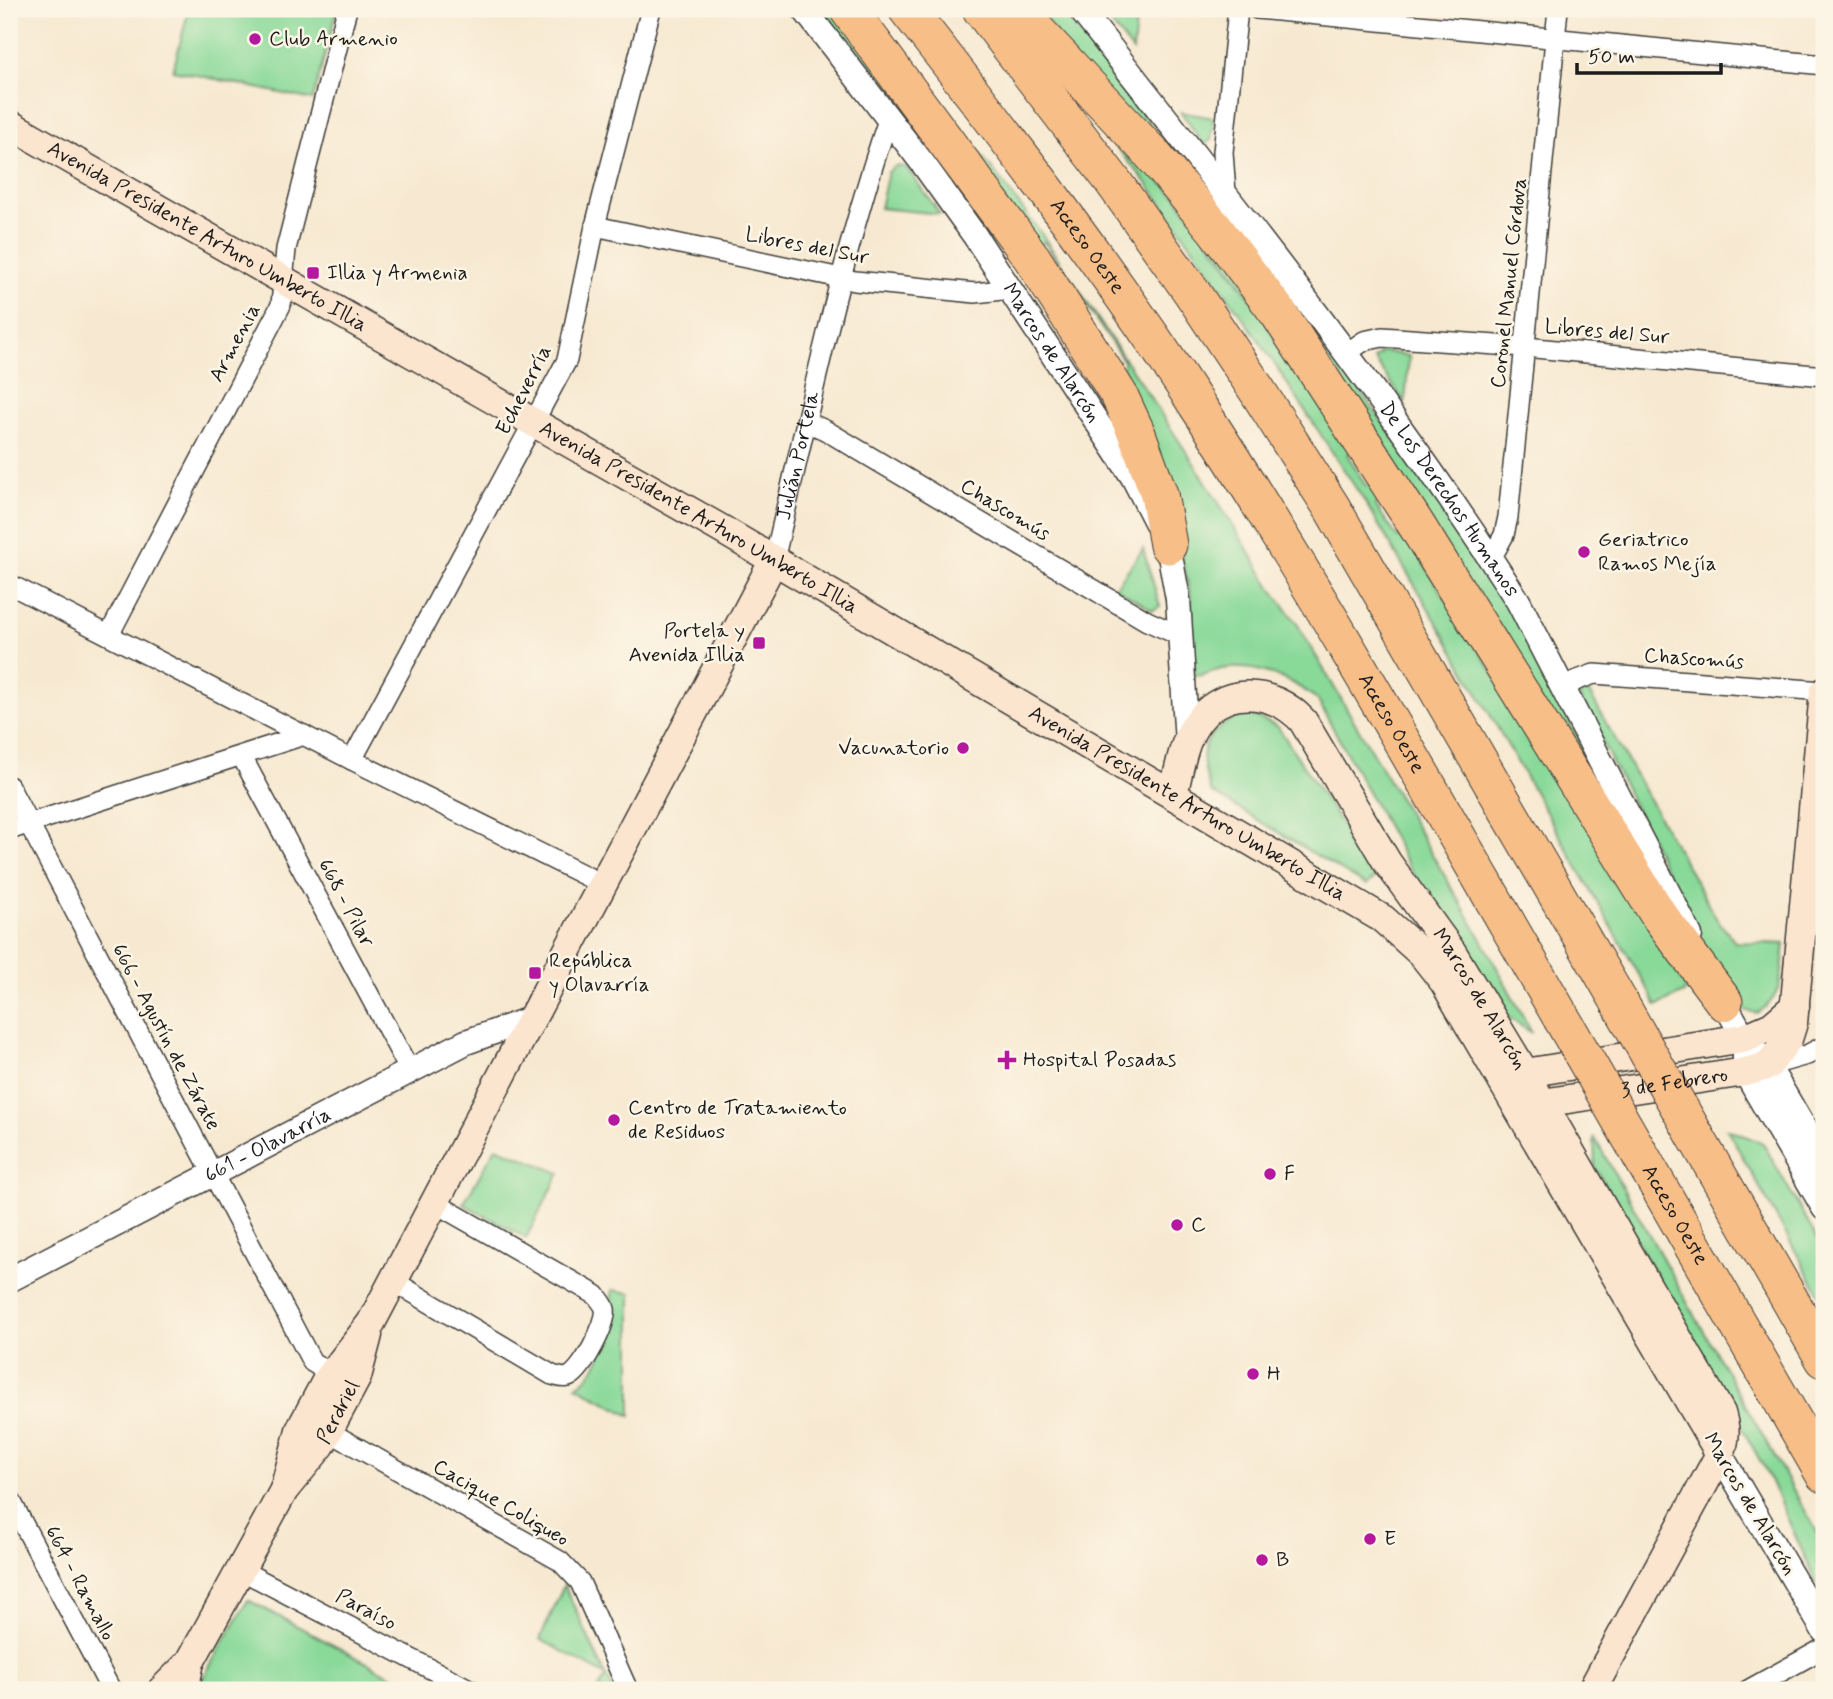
<svg xmlns="http://www.w3.org/2000/svg" width="1833" height="1699" font-family="Mynerve,sans-serif">
	<style>
		.green { fill: #89d999; stroke: #527a5a; stroke-width: 2 }
		.lines { fill: none; stroke-linecap: round; stroke-linejoin: round }
		.minor-casing { stroke: #3d3b37; stroke-width: 22 }
		.tertiary-casing { stroke: #3d3b37; stroke-width: 27 }
		.secondary-casing { stroke: #3d3b37; stroke-width: 31 }
		.motorway-casing { stroke: #3d3b37; stroke-width: 39 }
		.minor { stroke: #fff; stroke-width: 19 }
		.tertiary { stroke: #fff; stroke-width: 24 }
		.secondary { stroke: #fce5cf; stroke-width: 28 }
		.motorway { stroke: #f7be88; stroke-width: 37 }
		.motorway-bridge-casing { stroke: #3d3b37; stroke-width: 39; stroke-linecap: butt }
		.motorway-bridge { stroke: #f7be88; stroke-width: 37 }
		.poi-dot { fill: #b5179e; stroke: #fcf5e5; stroke-width: 2.5 }
		.labels { text-anchor: middle; dominant-baseline: central; stroke-width: 5; stroke-linejoin: round; paint-order: stroke }
		.poi-label { font-size: 21px; fill: #1c1c1c; stroke: #fcf5e5; text-anchor: start }
		.street-label { font-size: 21px; fill: #1c1c1c; stroke: #fcf5e5 }
	</style>
	<rect width="100%" height="100%" fill="#fcf5e5"/>
	<filter id="ink" filterUnits="userSpaceOnUse"><feTurbulence type="fractalNoise" baseFrequency=".0143" numOctaves="2"/><feDisplacementMap in="SourceGraphic" scale="14" xChannelSelector="R" yChannelSelector="G"/><feConvolveMatrix kernelMatrix="1 2 1 2 8 2 1 2 1" color-interpolation-filters="sRGB"/></filter>
	<filter id="wash" filterUnits="userSpaceOnUse"><feTurbulence type="fractalNoise" baseFrequency=".00686" numOctaves="4" result="noise"/><feDisplacementMap in="SourceGraphic" scale="28" xChannelSelector="R" yChannelSelector="G"/><feGaussianBlur stdDeviation="1.57" result="paint"/><feColorMatrix in="noise" values="0 0 0 0 0 0 0 0 0 0 0 0 0 0 0 0 0 1.4 0 .05"/><feComposite in="paint" operator="in"/></filter>
	<g filter="url(#wash)">
		<rect width="100%" height="100%" fill="#f7e9d1"/>
		<path class="green" d="M189 9H337L313 100 173 70Z
			M816 9H841L911 109 989 231 987 234Z
			M867 9 932 90 1043 236 1201 474 1274 592 1296 622 1481 938 1532 1033 1500 1012 1413 874 1317 699C1291 679 1255 663 1222 669 1212 671 1204 676 1194 676L1191 598 1179 546 1123 369V360L1082 299 1064 288 1070 279 1044 242 1038 247Z
			M1038 9H1062L1219 213 1327 344 1427 484 1514 612 1667 915 1508 649Z
			M1106 9 1137 12 1133 51 1103 14Z
			M1071 94 1196 216 1353 452 1347 454 1366 486 1382 484 1389 496 1375 505 1398 538 1404 533 1689 981 1684 993 1657 1006 1445 636 1365 502 1260 342 1147 183Z
			M1181 112 1214 118 1211 140 1204 145Z
			M896 166 906 167 940 214 880 208 888 172Z
			M1383 351 1409 356 1405 403 1374 359Z
			M1143 549 1160 606 1153 610 1115 588Z
			M1587 689 1716 918 1735 942 1785 944C1781 972 1784 998 1757 1013L1738 1009 1719 976 1578 694Z
			M1239 714 1257 717 1278 727 1376 877 1366 885 1211 792C1197 748 1200 739 1239 714Z
			M1727 1129 1763 1143 1824 1251V1302Z
			M1594 1137 1824 1544V1599L1766 1471 1595 1167Z
			M496 1147 560 1173 526 1238 463 1204Z
			M612 1290 631 1293V1416L576 1386C596 1376 607 1345 611 1324 614 1313 611 1301 612 1290Z
			M564 1585 606 1676 614 1690H598L606 1676 540 1639Z
			M248 1600 418 1690H196Z"/>
	</g>
	<g filter="url(#ink)">
		<g class="lines">
			<defs>
				<g id="minor">
					<path d="M1257 9 1824 65"/>
					<path d="M1226 193 1223 152 1238 9"/>
					<path d="M595 226 855 281 975 293 1011 289"/>
					<path d="M1348 352 1364 341 1382 337 1525 347 1824 376"/>
					<path d="M807 422 825 430 1147 621 1181 636"/>
					<path d="M1491 559 1504 535 1508 517 1558 9"/>
					<path id="s1" d="M774 560C809 413 839 263 888 120"/>
					<path d="M9 584 352 760 604 885"/>
					<path d="M109 635 281 305 286 249 347 9"/>
					<path d="M1565 689 1575 681 1594 674 1824 691"/>
					<path d="M242 757 410 1071"/>
					<path d="M352 760 567 360 595 226 651 9"/>
					<path d="M9 786 312 1362 332 1374"/>
					<path d="M9 830 304 735"/>
					<path d="M1768 1066 1807 1055 1824 1046"/>
					<path d="M393 1281 552 1375C557 1376 563 1379 568 1377 581 1374 608 1322 605 1309 604 1304 599 1299 596 1295L435 1203"/>
					<path d="M328 1431 560 1561 580 1582 628 1690"/>
					<path d="M9 1497 111 1690"/>
					<path d="M241 1570 471 1690"/>
					<path d="M1748 1690 1824 1648"/>
				</g>
				<g id="tertiary">
					<path id="s2" d="M804 9 924 165 975 236 1133 477 1168 545 1178 599 1187 743"/>
					<path id="s3" d="M1080 9C1232 202 1385 394 1518 601L1690 935"/>
					<path d="M1717 989 1744 1038 1768 1066 1824 1162"/>
					<path d="M1745 1055V1072L1824 1208"/>
					<path id="s4" d="M9 1280 466 1042 533 1018"/>
					<path d="M1720 1454 1824 1631"/>
				</g>
				<g id="secondary">
					<path id="s5" d="M9 124 721 529 1383 919 1422 954 1444 982 1720 1454"/>
					<path id="s6" d="M1173 794C1179 772 1182 746 1194 727 1220 685 1272 687 1303 721L1387 862 1452 952 1525 1073 1721 1413C1726 1429 1726 1439 1720 1454L1592 1690"/>
					<path d="M1511 1083 1525 1073 1744 1038 1772 1026 1795 1006"/>
					<path id="s7" d="M1524 1101 1542 1103 1745 1072 1768 1066 1788 1039 1793 1023 1824 692"/>
					<path d="M284 1490 300 1430 325 1383 371 1323 774 560"/>
					<path d="M162 1690 190 1662"/>
					<path id="s8" d="M184 1690 190 1662 284 1490 321 1445 357 1377 368 1335"/>
				</g>
				<g id="motorway">
					<path d="M848 9 1032 258 1119 395 1137 434 1159 494 1168 545"/>
					<path id="s9" d="M907 9C1010 140 1112 274 1203 414 1330 611 1444 815 1561 1017"/>
					<path d="M981 9 1112 180 1191 291 1257 390 1332 508 1618 1000"/>
					<path d="M1016 9 1152 154 1215 229 1279 314 1415 523 1658 914 1724 1002"/>
					<path d="M1696 1137 1824 1359"/>
					<path id="s10" d="M1641 1156 1824 1474"/>
				</g>
			</defs>
			<use href="#minor" class="minor-casing"/>
			<use href="#tertiary" class="tertiary-casing"/>
			<use href="#secondary" class="secondary-casing"/>
			<use href="#motorway" class="motorway-casing"/>
			<use href="#minor" class="minor"/>
			<use href="#tertiary" class="tertiary"/>
			<use href="#secondary" class="secondary"/>
			<use href="#motorway" class="motorway"/>
			<defs>
				<path id="motorway-bridge" d="M1618 1000 1696 1137
					M1561 1017 1641 1156"/>
			</defs>
			<use href="#motorway-bridge" class="motorway-bridge-casing"/>
			<use href="#motorway-bridge" class="motorway-bridge"/>
		</g>
	</g>
	<g class="poi-dot">
		<circle cx="255" cy="39" r="7"/>
		<rect x="306" y="266" width="14" height="14" rx="3.5"/>
		<circle cx="1584" cy="552" r="7"/>
		<rect x="752" y="636" width="14" height="14" rx="3.5"/>
		<circle cx="963" cy="748" r="7"/>
		<rect x="528" y="966" width="14" height="14" rx="3.5"/>
		<path d="M1003.5 1049.5h7v7h7v7h-7v7h-7v-7h-7v-7h7z"/>
		<circle cx="614" cy="1120" r="7"/>
		<circle cx="1270" cy="1174" r="7"/>
		<circle cx="1177" cy="1225" r="7"/>
		<circle cx="1253" cy="1374" r="7"/>
		<circle cx="1370" cy="1539" r="7"/>
		<circle cx="1262" cy="1560" r="7"/>
	</g>
	<g class="labels">
		<g class="poi-label">
			<text x="269" y="39">Club Armenio</text>
			<text x="327" y="273">Illia y Armenia</text>
			<text x="1598" y="540">Geriatrico<tspan x="1598" dy="24">Ramos Mejía</tspan></text>
			<text x="745" y="631" text-anchor="end">Portela y<tspan x="745" dy="24">Avenida Illia</tspan></text>
			<text x="949" y="748" text-anchor="end">Vacunatorio</text>
			<text x="549" y="961">República<tspan x="549" dy="24">y Olavarría</tspan></text>
			<text x="1023" y="1060">Hospital Posadas</text>
			<text x="628" y="1108">Centro de Tratamiento<tspan x="628" dy="24">de Residuos</tspan></text>
			<text x="1284" y="1174">F</text>
			<text x="1191" y="1225">C</text>
			<text x="1267" y="1374">H</text>
			<text x="1384" y="1539">E</text>
			<text x="1276" y="1560">B</text>
		</g>
		<g class="street-label">
			<text stroke="none"><textPath href="#s5" startOffset="228">Avenida Presidente Arturo Umberto Illia</textPath></text>
			<text transform="translate(807 246) rotate(11)">Libres del Sur</text>
			<text stroke="none"><textPath href="#s9" startOffset="298">Acceso Oeste</textPath></text>
			<text transform="translate(1509 283) rotate(-84)">Coronel Manuel Córdova</text>
			<text transform="translate(1607 332) rotate(5)">Libres del Sur</text>
			<text transform="translate(235 343) rotate(-62)">Armenia</text>
			<text stroke="none"><textPath href="#s2" startOffset="424">Marcos de Alarcón</textPath></text>
			<text transform="translate(524 390) rotate(-63)">Echeverría</text>
			<text stroke="none"><textPath href="#s1" startOffset="107">Julián Portela</textPath></text>
			<text stroke="none"><textPath href="#s3" startOffset="614">De Los Derechos Humanos</textPath></text>
			<text transform="translate(1005 510) rotate(31)">Chascomús</text>
			<text stroke="none"><textPath href="#s5" startOffset="794">Avenida Presidente Arturo Umberto Illia</textPath></text>
			<text transform="translate(1694 659) rotate(4)">Chascomús</text>
			<text stroke="none"><textPath href="#s9" startOffset="864">Acceso Oeste</textPath></text>
			<text stroke="none"><textPath href="#s5" startOffset="1360">Avenida Presidente Arturo Umberto Illia</textPath></text>
			<text transform="translate(346 903) rotate(62)">668 - Pilar</text>
			<text stroke="none"><textPath href="#s6" startOffset="528">Marcos de Alarcón</textPath></text>
			<text transform="translate(166 1037) rotate(62)">666 - Agustín de Zárate</text>
			<text stroke="none"><textPath href="#s7" startOffset="152">3 de Febrero</textPath></text>
			<text stroke="none"><textPath href="#s4" startOffset="292">661 - Olavarría</textPath></text>
			<text stroke="none"><textPath href="#s10" startOffset="68">Acceso Oeste</textPath></text>
			<text stroke="none"><textPath href="#s8" startOffset="320">Perdriel</textPath></text>
			<text transform="translate(501 1503) rotate(30)">Cacique Coliqueo</text>
			<text transform="translate(1750 1504) rotate(59)">Marcos de Alarcón</text>
			<text transform="translate(80 1583) rotate(62)">664 - Ramallo</text>
			<text transform="translate(366 1610) rotate(28)">Paraíso</text>
		</g>
	</g>
	<rect width="1833" height="1699" fill="none" stroke="#fcf5e5" stroke-width="35"/>
	<path d="M1577 63v10h144v-10" fill="none" stroke="#1c1c1c" stroke-width="3.5"/>
	<text x="1588" y="63" font-size="21" fill="#1c1c1c" stroke="#fcf5e5" stroke-width="5" paint-order="stroke">50 m</text>
</svg>
